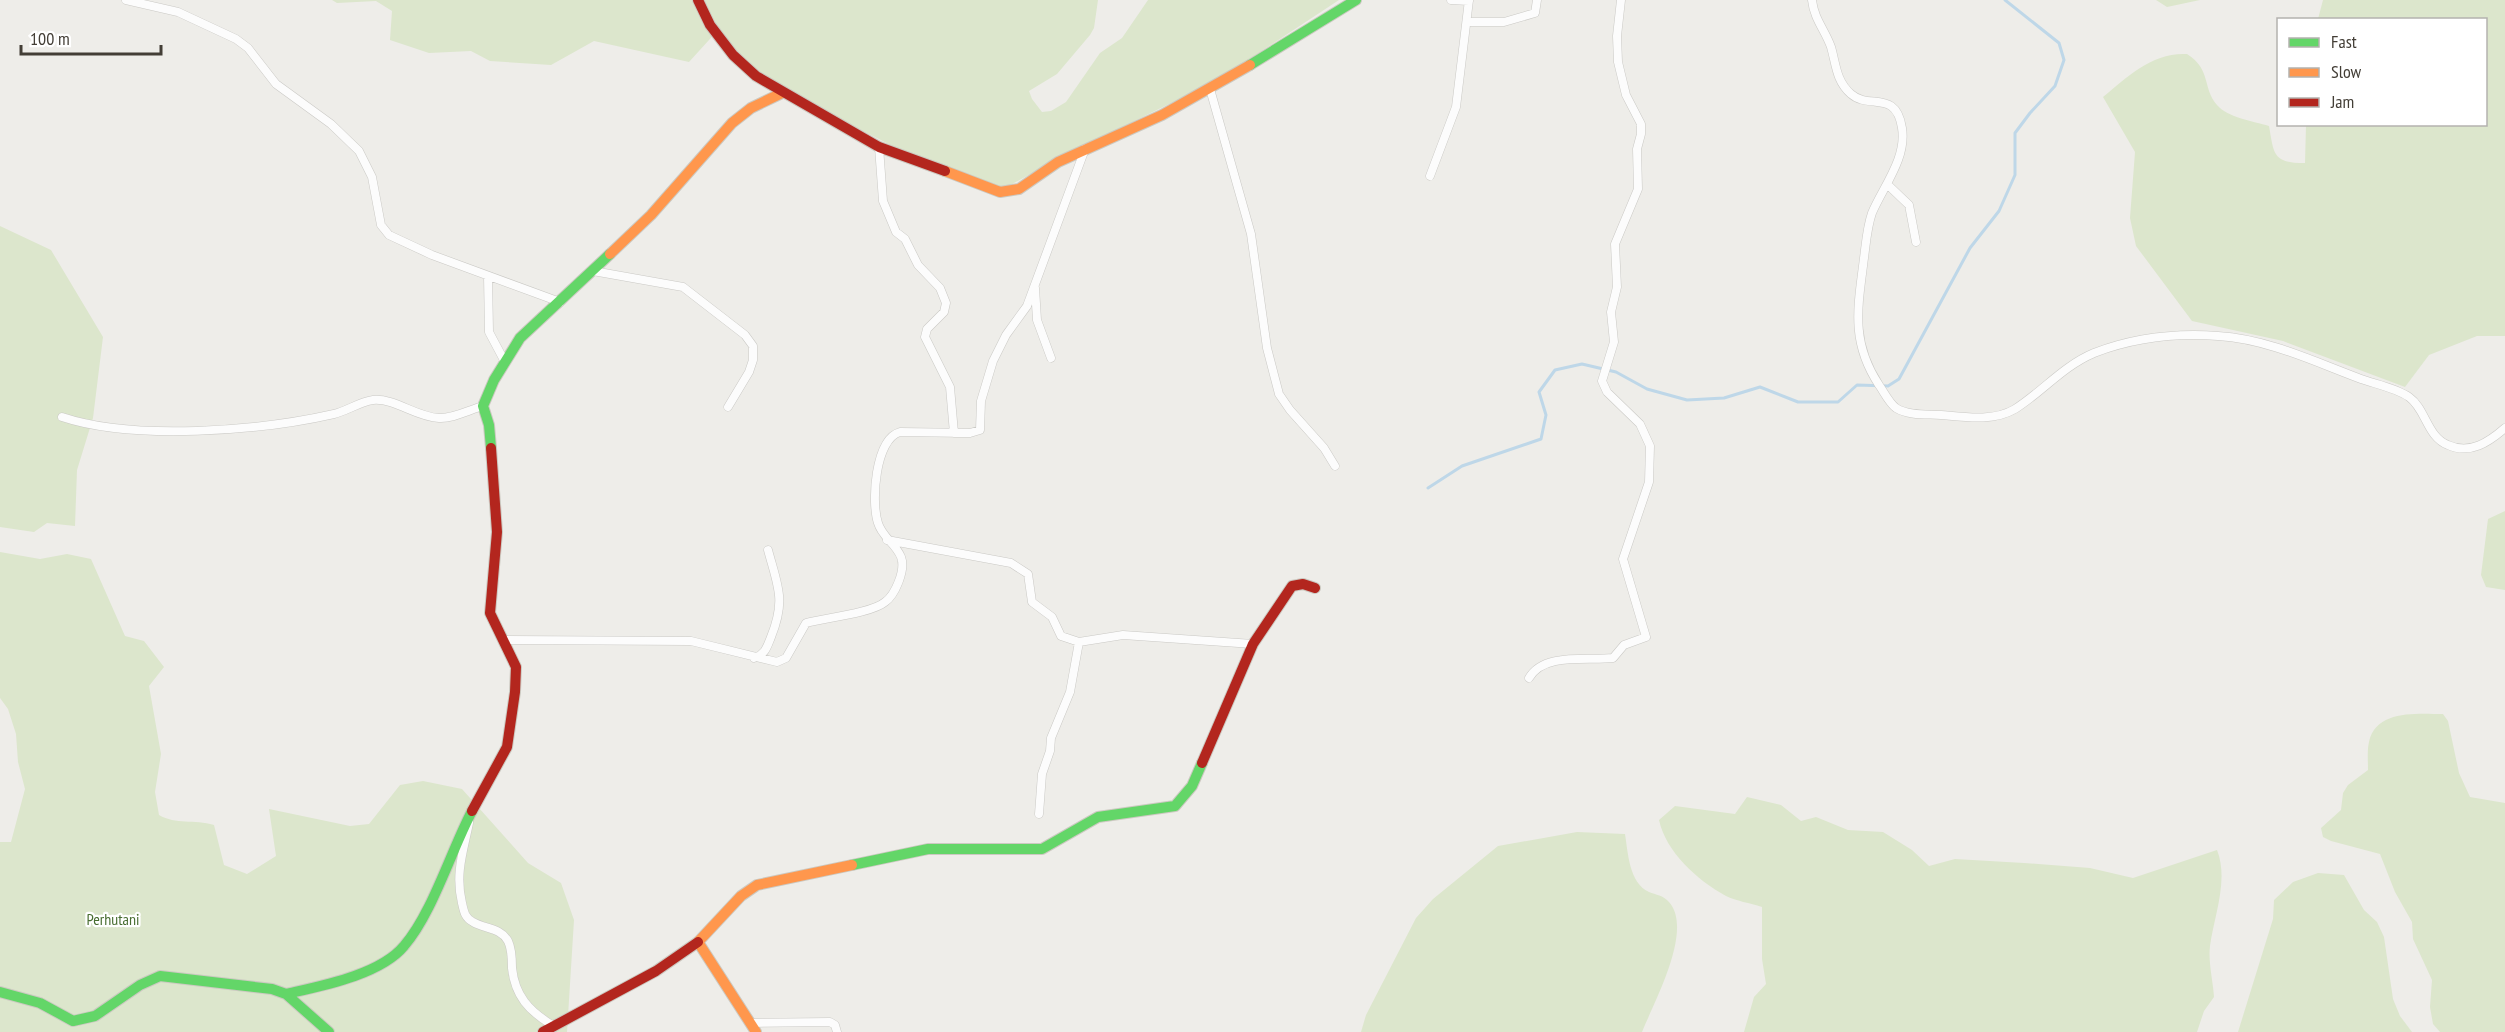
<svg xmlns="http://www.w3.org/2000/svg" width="2505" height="1032" font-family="'PT Sans Narrow',sans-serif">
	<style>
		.green { fill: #dce6cc }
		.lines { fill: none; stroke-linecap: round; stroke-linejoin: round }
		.stream { stroke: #bed7e8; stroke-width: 3 }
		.street-casing { stroke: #cac9c5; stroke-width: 9 }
		.fast-casing { stroke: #ccc9c1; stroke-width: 12 }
		.slow-casing { stroke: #ccc9c1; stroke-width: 12 }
		.jam-casing { stroke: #ccc9c1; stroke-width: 12 }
		.street { stroke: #fcfcfc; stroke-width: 8 }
		.fast { stroke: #63d668; stroke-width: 10 }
		.slow { stroke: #ff974d; stroke-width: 10 }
		.jam { stroke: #b3261e; stroke-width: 10 }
		.labels { text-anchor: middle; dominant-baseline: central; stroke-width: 4.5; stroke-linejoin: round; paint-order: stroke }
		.park-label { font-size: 16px; fill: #486d31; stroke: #fff }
	</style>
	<rect width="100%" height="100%" fill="#eeede9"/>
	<path class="green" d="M332 0H1098L1094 28 1090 35 1057 74 1029 91 1032 99 1042 112 1051 111 1066 102 1100 53 1122 38 1148 0H1339L1216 81 1067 154 1005 188 914 157 826 112 748 65 719 29 689 62 594 41 551 65 490 61 471 51 429 53 390 40 392 11 376 1 337 3Z
		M2156 0H2200L2167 7Z
		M2323 0H2505V336H2477L2429 355 2405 387 2283 341 2192 321 2136 246 2130 218 2135 152 2103 97C2127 77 2153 52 2187 54 2212 70 2202 88 2217 105 2228 118 2253 121 2269 126 2274 155 2273 163 2305 163L2306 125 2486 124V20L2318 19Z
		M0 226 51 250 103 337 93 418 77 470 75 526 47 523 34 532 0 527Z
		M2505 511V590L2486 587 2481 575 2488 519Z
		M0 552 40 559 67 554 91 559 125 636 144 641 164 667 149 686 161 754 155 792 159 815C176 825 194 819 214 825L224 865 247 874 276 856 269 809 350 826 369 824 400 785 423 781 462 789 528 863 561 883 574 920 567 1032H0V842H11L25 789 18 762 16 734 8 709 0 698Z
		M2443 714 2448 721 2459 773 2470 797 2505 803V1032H2440L2433 1024 2430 1007 2432 980 2413 939 2412 922 2395 892 2380 854 2331 841 2323 837 2321 828 2341 810 2343 793 2348 785 2368 770C2368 761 2367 750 2369 742 2376 709 2418 714 2443 714Z
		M1747 797 1781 805 1801 821 1816 817 1848 830 1883 832 1912 850 1929 866 1955 859 2024 863 2090 868 2133 878 2217 850C2229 880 2214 916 2210 946 2208 962 2213 981 2214 997L2204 1011 2197 1032H1744L1754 997 1766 984 1762 959V907C1750 903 1736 901 1726 896 1697 880 1666 852 1659 820L1675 806 1735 814Z
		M1577 832 1625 834C1628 852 1629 883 1649 892 1656 895 1663 895 1669 902 1694 930 1654 1002 1642 1032H1361L1366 1015 1416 918 1433 899 1498 846Z
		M2318 873 2344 875 2364 910 2377 922 2384 937 2393 999 2400 1016 2412 1032H2238L2273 919 2274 900 2293 882Z"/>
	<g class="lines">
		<path class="stream" d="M1428 488 1462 466 1541 439 1546 415 1539 392 1555 370 1582 364 1616 372 1647 389 1687 400 1724 398 1760 387 1798 402H1838L1857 385 1888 386 1899 379 1970 248 1999 211 2015 175V133L2030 113 2055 86 2064 60 2059 43 2005 0"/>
		<defs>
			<path id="street" d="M126 0 178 12 236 39 248 48 276 84 331 124 359 151 372 177 381 225 389 235 432 255 560 302
				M1451 0 1469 1
				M1812 0C1814 19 1825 30 1831 47 1836 64 1836 81 1851 94 1869 110 1896 89 1902 128 1907 158 1883 187 1872 213 1867 227 1866 243 1864 258 1858 307 1850 341 1879 385 1884 392 1889 403 1896 408 1909 416 1927 414 1941 415 1964 417 1993 422 2015 409 2042 392 2063 366 2094 353 2133 338 2177 333 2218 336 2268 339 2315 362 2361 379 2375 384 2396 388 2409 397 2426 409 2427 437 2448 445 2470 455 2489 442 2505 428
				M1468 22H1504L1535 13 1537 0
				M1210 89 1251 234 1267 348 1279 394 1290 410 1324 448 1335 466
				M879 147 883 201 896 232 905 239 918 265 940 288 946 303 944 312 927 329 925 337 950 387 954 433
				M1430 176 1456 107 1469 0
				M1888 185 1909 205 1916 242
				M593 271 683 287 745 335 753 346V360L749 372 728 407
				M488 276 489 332 505 362
				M1035 288 1037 320 1051 358
				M62 417C134 441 259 431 334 414 347 411 359 402 373 400 395 398 416 417 439 418 452 419 469 410 483 406
				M887 540 1011 563 1028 574 1032 602 1052 617 1061 636 1079 642 1123 635 1253 644
				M505 640 691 641 777 662 786 658 806 623C825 618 872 613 885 602 895 595 906 570 901 557 896 544 882 537 878 523 871 502 875 439 900 432L970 433 980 430 981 401 993 361 1006 335 1027 306 1085 149
				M754 658C765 655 767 647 771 637 786 600 778 587 768 550
				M1529 678C1544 652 1587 661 1613 658L1624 645 1646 637 1623 559 1649 482 1650 446 1640 424 1607 392 1602 381 1614 342 1611 312 1617 287 1615 244 1638 189 1637 149 1641 134V124L1626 95 1618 62 1617 36 1621 0
				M1039 814 1042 774 1050 751 1051 738 1070 692 1079 642
				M469 823C463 852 455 874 462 903 464 912 465 918 473 922 485 929 501 928 508 941 512 949 512 960 512 968 515 996 529 1011 552 1025
				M751 1023 830 1022 835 1025 837 1032"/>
			<path id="fast" d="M1250 65 1356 0
				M491 448 489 425 483 406 494 380 520 338 610 254
				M852 865 928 849H1042L1098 817 1175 806 1192 786 1202 763
				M0 992 40 1003 73 1021 95 1016 140 985 160 976 272 989 286 994 329 1032
				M286 994C321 986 380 975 404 946 432 914 451 851 472 811"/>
			<path id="slow" d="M945 171 1000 192 1019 189 1058 162 1162 115 1250 65
				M610 254 651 215 732 123 751 108 782 93
				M756 1032 698 942 741 896 757 885 852 865"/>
			<path id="jam" d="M698 0 710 25 733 55 756 76 879 147 945 171
				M1202 763 1253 644 1292 586 1303 584 1315 588
				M472 811 507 747 515 692 516 667 490 613 497 532 491 448
				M543 1032 656 971 698 942"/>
		</defs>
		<use href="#street" class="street-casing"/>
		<use href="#fast" class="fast-casing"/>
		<use href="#slow" class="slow-casing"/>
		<use href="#jam" class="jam-casing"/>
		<use href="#street" class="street"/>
		<use href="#fast" class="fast"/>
		<use href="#slow" class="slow"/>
		<use href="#jam" class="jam"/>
	</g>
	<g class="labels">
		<g class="park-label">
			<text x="113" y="919">Perhutani</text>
		</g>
	</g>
	<rect x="2277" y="18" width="210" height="108" fill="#ffffff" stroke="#b4b2af" stroke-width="1.5"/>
	<rect x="2289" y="38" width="30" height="9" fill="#63d668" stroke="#b4b2af" stroke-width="1.5"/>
	<text x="2331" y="48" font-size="18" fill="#433e36">Fast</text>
	<rect x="2289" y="68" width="30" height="9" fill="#ff974d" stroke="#b4b2af" stroke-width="1.5"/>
	<text x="2331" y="78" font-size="18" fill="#433e36">Slow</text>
	<rect x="2289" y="98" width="30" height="9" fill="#b3261e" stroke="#b4b2af" stroke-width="1.5"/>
	<text x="2331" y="108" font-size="18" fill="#433e36">Jam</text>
	<path d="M21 45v9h140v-9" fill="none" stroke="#433e36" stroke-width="3"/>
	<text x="30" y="45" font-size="18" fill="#433e36" stroke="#ffffff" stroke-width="4.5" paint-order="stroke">100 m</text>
</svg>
